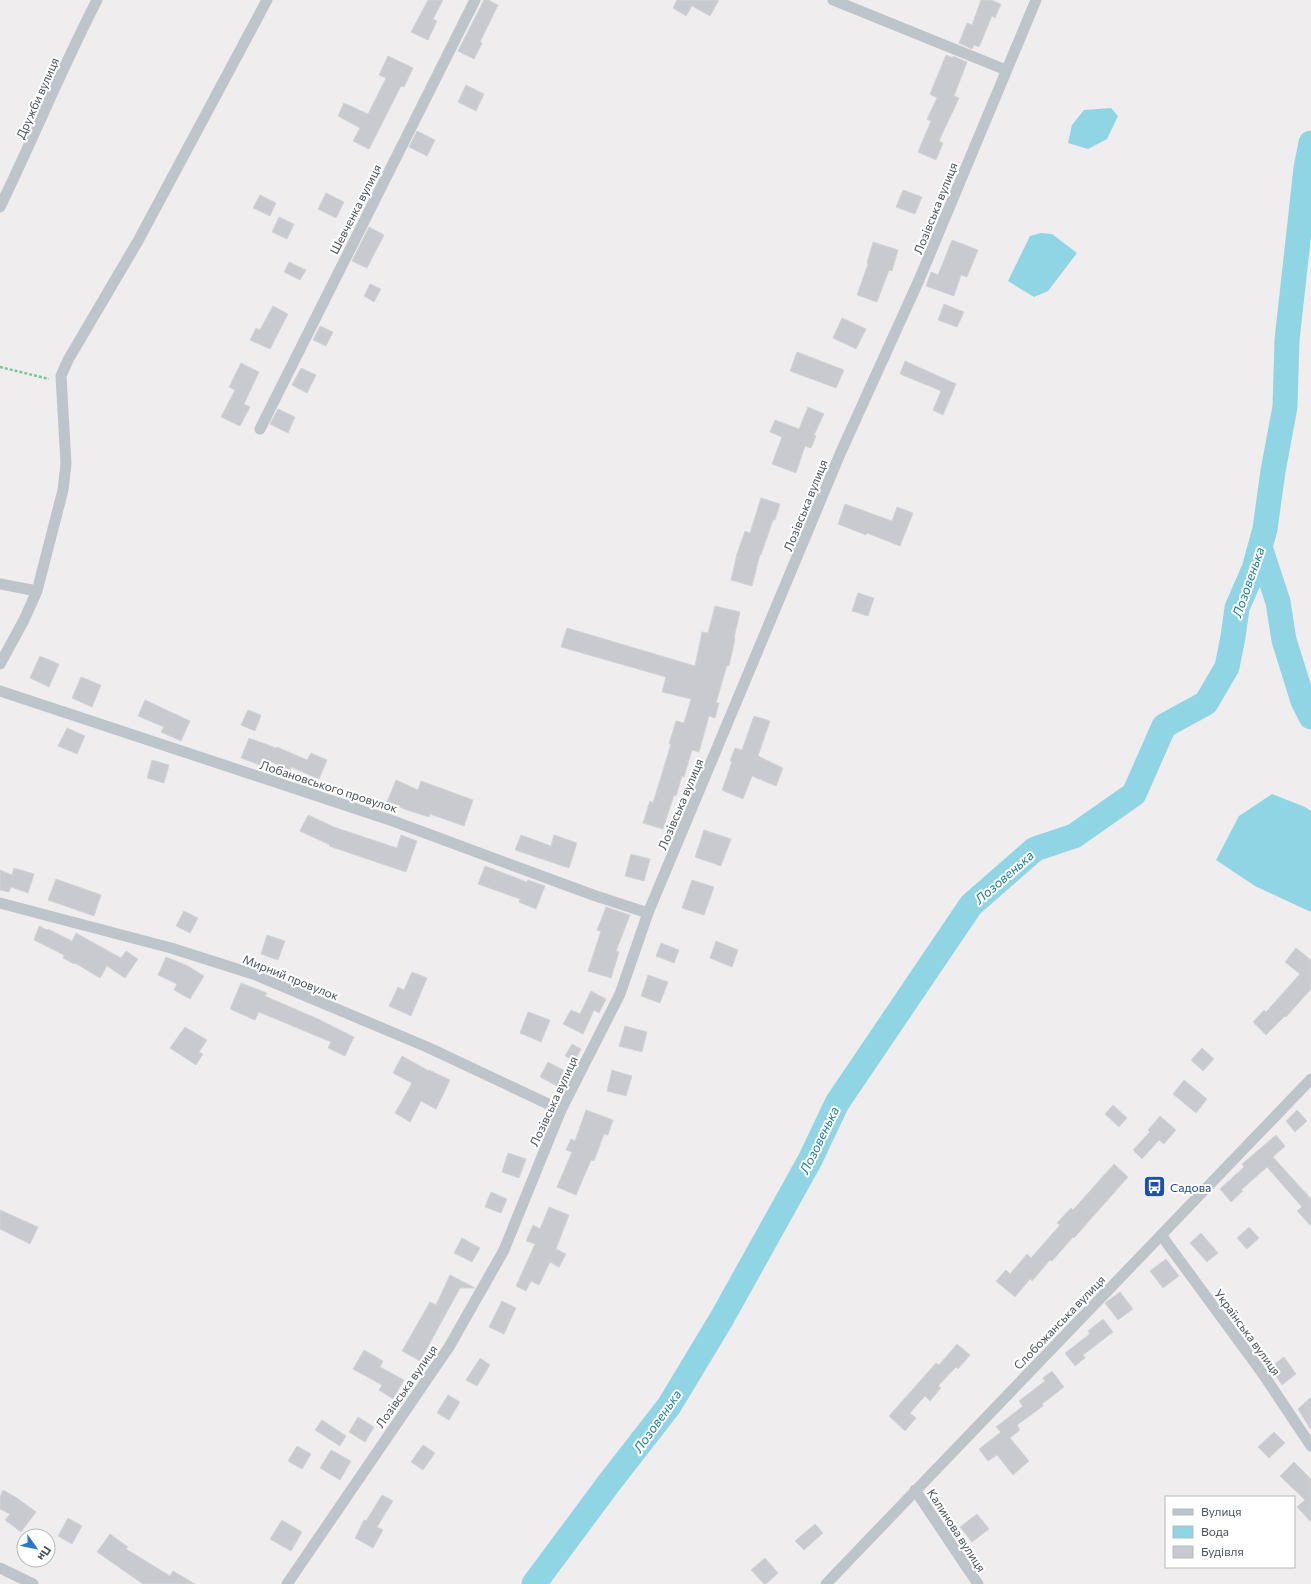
<svg xmlns="http://www.w3.org/2000/svg" width="1311" height="1584" font-family="Commissioner,sans-serif">
	<style>
		.water { fill: #90d5e3 }
		.lines { fill: none; stroke-linecap: round; stroke-linejoin: round }
		.river { stroke: #90d5e3; stroke-width: 25 }
		.building { fill: #c8cad0; stroke: #d2d4d8 }
		.path { stroke: #7bc59d; stroke-width: 2.5; stroke-dasharray: 3 2; stroke-linecap: butt }
		.minor { stroke: #bdc5cb; stroke-width: 11 }
		.labels { text-anchor: middle; dominant-baseline: central; stroke-width: 4; stroke-linejoin: round; paint-order: stroke }
		.street-label { font-size: 12px; fill: #475159; stroke: #fff }
		.transit-label { font-size: 12px; fill: #164399; stroke: #fff; text-anchor: start }
		.water-label { font-size: 13px; font-style: italic; fill: #197e93; stroke: #fff }
	</style>
	<rect width="100%" height="100%" fill="#f0edee"/>
	<path class="water" d="M1111 108 1118 116 1107 139 1088 149 1068 143 1072 125 1084 110Z
		M1041 233 1052 234 1077 253 1048 291 1034 297 1008 281 1030 236Z
		M1272 794 1305 807 1311 811V912L1255 886 1216 860 1239 816Z"/>
	<g class="lines">
		<path class="river" d="M1260 547 1278 602 1284 640 1303 701 1311 717
			M534 1584 609 1483 669 1406 722 1318 810 1160 837 1103 971 905 1035 849 1074 836 1134 794 1164 726 1206 703 1227 667 1233 637 1237 608 1254 569 1265 529 1273 471 1285 407 1287 340 1306 168 1311 143"/>
	</g>
	<path class="building" d="M428 0H443L433 19 437 21 428 40 411 32Z
		M484 0H488L498 5 480 42 482 43 474 59 458 51Z
		M677 0H719L710 16 692 6 686 16 673 8Z
		M981 0H991L1001 4 995 18 992 16 979 47 974 45 972 49 959 43 967 23 972 25Z
		M946 55 953 58V56L967 62 954 96 959 98 939 141 943 143 936 160 918 152 931 121 927 119 937 98 930 94Z
		M388 56 413 68 404 87 401 86 369 149 353 141 360 128 338 116 344 103 368 114 386 78 379 75Z
		M466 85 484 94 476 111 458 102Z
		M417 131 435 140 427 156 409 147Z
		M903 190 922 197 915 214 896 207Z
		M326 193 344 202 336 218 318 209Z
		M260 195 276 203 270 216 253 208Z
		M279 217 294 224 287 239 272 232Z
		M369 227 384 235 367 268 352 261Z
		M952 240 978 250 967 277 961 275 954 296 926 286 931 272 938 275Z
		M873 242 898 250 892 271 889 270 877 302 857 295 868 264 867 263Z
		M289 262 306 270 300 280 284 272Z
		M370 284 381 289 374 302 364 296Z
		M944 304 964 312 957 327 938 320Z
		M273 306 288 314 270 349 250 340 256 328 260 330Z
		M842 318 866 329 856 349 833 338Z
		M320 326 333 332 326 346 313 340Z
		M797 352 844 370 836 388 790 371Z
		M905 361 956 384 943 415 933 410 941 391 900 374Z
		M241 363 259 372 244 404 250 407 240 426 221 417 235 390 229 387Z
		M301 368 316 375 307 393 292 385Z
		M808 407 824 414 814 435 816 436 811 448 805 446 796 473 772 464 782 437 770 432 775 420 799 429Z
		M278 409 295 417 288 433 270 424Z
		M761 498 780 504 775 520H773L761 555 760 554 752 586 731 580 737 554 745 531 750 533Z
		M845 504 892 521 897 507 913 513 900 546 867 533 866 535 838 524Z
		M858 593 874 598 868 616 852 611Z
		M715 606 740 612 734 638 735 639 729 666 727 665 716 703H719L715 718 709 716 699 752 692 750 684 777 682 776 676 796 674 795 663 829 643 823 650 801 653 803 671 744H669L676 721 684 723 691 699 662 692 666 677 561 647 567 628 695 666 702 632 708 633Z
		M40 656 59 664 49 687 30 678Z
		M81 677 101 685 92 707 72 698Z
		M145 700 190 721 181 741 161 732 164 727 138 716Z
		M248 710 261 715 255 731 241 725Z
		M754 716 770 721 758 756 783 768 776 786 752 776 743 799 722 790 732 762 730 761 735 748 742 750Z
		M67 728 85 736 77 754 58 746Z
		M249 738 276 748 277 747 307 760 311 753 327 760 319 779 291 767 290 770 262 758 260 765 241 758Z
		M152 760 169 765 164 783 147 778Z
		M396 780 418 790 421 781 473 800 464 826 430 814 429 817 407 810 387 802Z
		M308 815 334 827 397 848 401 835 417 841 406 872 329 846 330 845 300 831Z
		M704 830 731 839 721 866 695 857Z
		M521 835 551 846 554 835 577 843 569 868 515 850Z
		M631 854 650 859 644 881 625 876Z
		M485 866 527 882 528 880 545 886 536 909 519 902 520 899 478 884Z
		M14 868 34 874 28 893 11 887 9 892 0 890V870L12 875Z
		M56 879 101 895 94 916 48 900Z
		M692 880 714 887 704 915 682 908Z
		M606 907 630 915 616 951 619 952 611 978 588 971 601 931 597 930Z
		M184 911 198 918 190 933 176 926Z
		M39 926 47 930 48 929 72 941 76 933 121 958 126 951 138 959 125 978 107 966 100 978 75 963 74 964 63 958 64 955 34 940Z
		M267 935 285 941 278 960 261 954Z
		M716 941 738 950 732 967 710 958Z
		M661 943 679 950 674 963 656 956Z
		M1296 948 1311 960V989L1286 1017 1285 1016 1266 1035 1253 1022 1264 1010 1266 1012 1300 974 1285 962Z
		M166 957 188 966 204 976 190 999 174 990 177 984 158 975Z
		M412 972 427 978 411 1016 389 1006 398 987 404 990Z
		M648 975 668 982 660 1003 641 996Z
		M241 983 267 993 265 996 318 1019 354 1037 345 1056 328 1048 331 1042 259 1012 255 1020 230 1009Z
		M591 991 606 999 599 1013 594 1010 583 1034 563 1024 571 1010 580 1014Z
		M528 1012 550 1020 541 1042 520 1033Z
		M625 1026 647 1032 642 1052 619 1046Z
		M185 1027 207 1040 199 1052 203 1054 196 1065 170 1048Z
		M572 1044 581 1049 575 1061 565 1056Z
		M1202 1048 1214 1059 1203 1071 1191 1060Z
		M402 1056 429 1071V1070L450 1080 436 1109 421 1101 410 1122 395 1113 412 1083 393 1073Z
		M548 1062 567 1072 559 1087 540 1077Z
		M612 1070 632 1076 626 1096 607 1091Z
		M1184 1080 1207 1099 1196 1113 1173 1094Z
		M1113 1105 1127 1118 1119 1127 1105 1114Z
		M586 1110 613 1120 608 1135 604 1134 594 1161 591 1160 576 1195 557 1187 572 1152 566 1150 571 1139 575 1141Z
		M1297 1110 1307 1121 1295 1132 1286 1121Z
		M1160 1116 1176 1130 1164 1144 1159 1140 1142 1159 1133 1150 1150 1132 1148 1130Z
		M1276 1135 1285 1146 1273 1157 1311 1199V1226L1297 1211 1302 1207 1267 1167 1241 1190 1243 1191 1231 1202 1220 1189 1244 1167 1242 1164Z
		M508 1153 526 1159 519 1178 502 1172Z
		M1114 1164 1128 1177 1074 1238 1073 1237 1052 1261 1050 1260 1032 1281 1030 1279 1015 1297 996 1281 1006 1270 1010 1274 1027 1254 1031 1258 1060 1225 1057 1223 1071 1208 1073 1210Z
		M491 1192 507 1199 501 1213 485 1207Z
		M549 1207 569 1215 556 1249 566 1254 559 1267 550 1262 539 1285 531 1281 526 1291 516 1286 535 1244 526 1241 533 1225 540 1229Z
		M0 1210 38 1227 30 1244 0 1229Z
		M1249 1227 1259 1238 1247 1249 1237 1238Z
		M1201 1233 1218 1253 1207 1262 1190 1243Z
		M462 1238 480 1248 472 1262 454 1253Z
		M1166 1259 1179 1276 1163 1288 1150 1271Z
		M450 1275 475 1288H460L420 1361 402 1351 430 1302 436 1305Z
		M1120 1292 1133 1309 1118 1320 1105 1303Z
		M502 1301 516 1308 504 1334 489 1327Z
		M1103 1319 1113 1332 1083 1355 1085 1358 1075 1366 1065 1353 1090 1334 1088 1331Z
		M957 1344 970 1355 958 1369 956 1367 938 1386 941 1388 930 1401 925 1396 910 1413 916 1418 905 1431 889 1416 936 1363 939 1365Z
		M364 1350 383 1361 380 1367 404 1380 393 1399 379 1390 382 1385 353 1369Z
		M1284 1357 1296 1374 1282 1385 1270 1367Z
		M480 1358 490 1365 477 1386 466 1380Z
		M1052 1371 1064 1387 1042 1404 1043 1406 1017 1425 1020 1430 1010 1438 1029 1461 1013 1475 997 1455 988 1461 979 1449 1001 1432 996 1427 1023 1406 1019 1401 1045 1381 1043 1378Z
		M448 1395 460 1402 449 1420 437 1413Z
		M1311 1397V1430L1298 1409Z
		M358 1417 374 1427 365 1442 349 1432Z
		M322 1420 346 1436 340 1446 315 1430Z
		M1274 1432 1285 1443 1269 1458 1258 1447Z
		M423 1445 435 1453 423 1470 411 1462Z
		M297 1446 311 1454 302 1469 288 1461Z
		M331 1450 351 1461 340 1480 320 1468Z
		M1294 1462 1311 1479V1522L1297 1507 1305 1500 1280 1476Z
		M3 1490 17 1498 36 1512 21 1532 5 1520 10 1514 0 1509V1497Z
		M382 1495 393 1501 377 1527 383 1530 373 1548 355 1538 364 1520 366 1521Z
		M977 1514 989 1529 972 1542 960 1527Z
		M68 1518 82 1526 72 1544 58 1536Z
		M282 1520 302 1532 291 1551 270 1539Z
		M815 1524 823 1533 804 1550 795 1541Z
		M110 1534 128 1547 126 1549 170 1576 173 1571 195 1584H143L97 1552Z
		M765 1558 778 1573 766 1584H764L751 1570Z"/>
	<g class="lines">
		<path class="path" d="M0 367 49 379"/>
		<path class="minor" d="M833 0 1006 70
			M0 207C33 139 62 68 97 0
			M260 429 475 0
			M0 584 37 591
			M0 664 24 620 37 591 63 490 66 464 61 376 68 360 138 241 267 0
			M0 691 393 821 593 895 648 913
			M0 903 171 948 256 975 427 1047 561 1110
			M1161 1235 1263 1374 1311 1446
			M915 1490 978 1584
			M0 1568 33 1584
			M287 1584 449 1347 504 1250 561 1110 620 994 648 913 840 454 919 280 1036 0
			M826 1584 1311 1079"/>
	</g>
	<defs>
		<symbol id="bus-square" viewBox="-11 -11 22 22"><rect x="-9" y="-9" width="18" height="18" rx="4" fill="#1a4fb4" stroke="#fff"/><path d="M-5-6H5V4H4V6H2V4H-2V6H-4V4H-5ZM-3.5-4V0h7V-4ZM-3.5 1.2v1.5H-2V1.2ZM2 1.2v1.5H3.5V1.2Z" fill="#fff"/></symbol>
	</defs>
	<g fill-rule="evenodd">
		<use href="#bus-square" x="1142" y="1174" width="25" height="25"/>
	</g>
	<g class="labels">
		<g class="street-label">
			<text transform="translate(37 98) rotate(-66)">Дружби вулиця</text>
			<text transform="translate(935 208) rotate(-68)">Лозівська вулиця</text>
			<text transform="translate(355 209) rotate(-63)">Шевченка вулиця</text>
			<text transform="translate(805 505) rotate(-68)">Лозівська вулиця</text>
			<text transform="translate(329 786) rotate(18)">Лобановського провулок</text>
			<text transform="translate(680 804) rotate(-67)">Лозівська вулиця</text>
			<text transform="translate(291 977) rotate(22)">Мирний провулок</text>
			<text transform="translate(553 1101) rotate(-65)">Лозівська вулиця</text>
			<text transform="translate(1059 1322) rotate(-46)">Слобожанська вулиця</text>
			<text transform="translate(1248 1332) rotate(54)">Українська вулиця</text>
			<text transform="translate(406 1386) rotate(-55)">Лозівська вулиця</text>
			<text transform="translate(957 1530) rotate(57)">Калинова вулиця</text>
		</g>
		<g class="transit-label">
			<text x="1170" y="1187">Садова</text>
		</g>
		<g class="water-label">
			<text transform="translate(1248 582) rotate(-71)">Лозовенька</text>
			<text transform="translate(1004 877) rotate(-41)">Лозовенька</text>
			<text transform="translate(819 1140) rotate(-64)">Лозовенька</text>
			<text transform="translate(657 1421) rotate(-55)">Лозовенька</text>
		</g>
	</g>
	<rect x="1165" y="1496" width="130" height="72" fill="#ffffff" stroke="#b5b9bd"/>
	<rect x="1173" y="1509" width="20" height="6" fill="#bdc5cb" stroke="#b5b9bd"/>
	<text x="1201" y="1516" font-size="12" fill="#475159">Вулиця</text>
	<rect x="1173" y="1526" width="20" height="12" fill="#90d5e3" stroke="#b5b9bd"/>
	<text x="1201" y="1536" font-size="12" fill="#475159">Вода</text>
	<rect x="1173" y="1546" width="20" height="12" fill="#c8cad0" stroke="#b5b9bd"/>
	<text x="1201" y="1556" font-size="12" fill="#475159">Будівля</text>
	<g transform="translate(36 1548) rotate(123)"><circle r="19" fill="#ffffff" stroke="#b5b9bd"/>
	<path d="M0-3L7 15L0 10L-7 15Z" fill="#2a78cd"/>
	<text y="-6" font-size="11" font-weight="bold" text-anchor="middle" fill="#475159">Пн</text>
	</g>
</svg>
